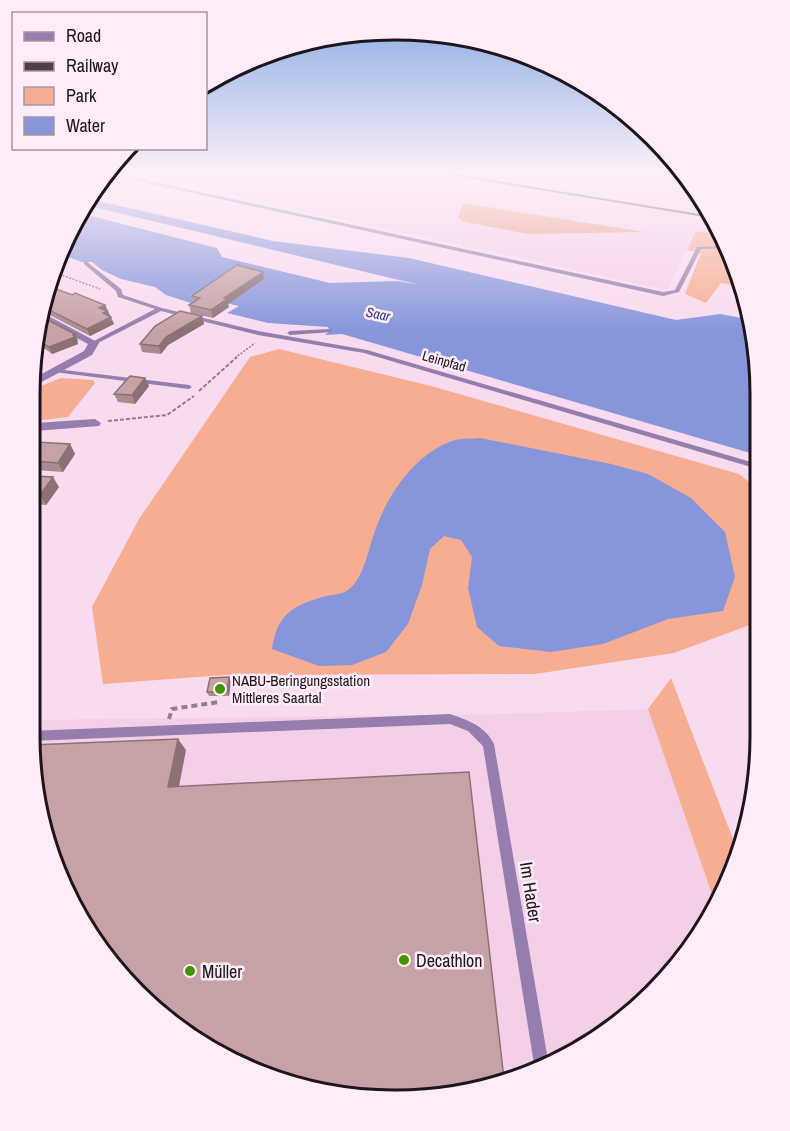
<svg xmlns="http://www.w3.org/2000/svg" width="790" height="1131" font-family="'Archivo Narrow',sans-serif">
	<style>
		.built { fill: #f4cfe8 }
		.green { fill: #f6ad91 }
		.forest { fill: #eb9c7e }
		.water { fill: #8796db }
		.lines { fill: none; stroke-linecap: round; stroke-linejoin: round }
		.path-far2 { stroke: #937e8c; stroke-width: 1.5; stroke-dasharray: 2 1.5; stroke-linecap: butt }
		.path-far1 { stroke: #937e8c; stroke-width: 2; stroke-dasharray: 4 2; stroke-linecap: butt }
		.path { stroke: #937e8c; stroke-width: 4; stroke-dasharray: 6 4; stroke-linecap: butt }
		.service { fill: #957ead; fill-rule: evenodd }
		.minor { fill: #957ead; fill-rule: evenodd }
		.rail { stroke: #4f3f4a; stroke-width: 2 }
		.wall { fill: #aa8b8f }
		.shaded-wall { fill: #8b7174 }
		.building { fill: #c6a2a6; stroke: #8b7174; stroke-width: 1.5 }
		.poi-dot { fill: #409400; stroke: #ffecf9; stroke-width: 2 }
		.labels { text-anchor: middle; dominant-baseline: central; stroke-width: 5; stroke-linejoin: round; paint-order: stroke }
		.far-water-label { font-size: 14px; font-style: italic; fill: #303889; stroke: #ffecf9 }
		.far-street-label { font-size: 14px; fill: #1f141c; stroke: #ffecf9 }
		.poi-label { font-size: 15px; fill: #1f141c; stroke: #ffecf9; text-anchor: start }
		.near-street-label { font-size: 18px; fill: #1f141c; stroke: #ffecf9 }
		.near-poi-label { font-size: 18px; fill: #1f141c; stroke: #ffecf9; text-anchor: start }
		.rim { fill: none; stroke: #1f141c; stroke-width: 3 }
	</style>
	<rect width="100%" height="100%" fill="#f9dbef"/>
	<path class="built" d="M129 173H682L723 235 696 231 667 290Z
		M648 709 716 906 636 1010 556 1064 443 1098 43 831 30 736V720L504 714Z"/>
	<path class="green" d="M696 231 723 235 738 286 721 283 706 303 685 294 701 253 687 250Z
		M279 349 431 386 739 474 758 489V622L674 653 535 674 225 675 103 684 92 607 139 519 250 357Z
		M61 378 93 380 95 383 68 417 35 421 36 388Z
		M671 678 736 847 723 897 716 906 648 709Z"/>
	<path class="forest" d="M463 203 644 232 528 234 465 222 458 218Z"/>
	<path class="water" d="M90 199 273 241 409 258 676 320 720 314 748 319 757 347V455L342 334 325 335 330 331 328 327 268 323 227 313 239 306 187 294 198 298 191 303 166 295 155 287 121 279 102 270 92 262H82L63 255 79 213 217 248 222 257 330 283 397 281 420 285 85 205Z
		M480 438 611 464 648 474 691 498 725 532 735 577 723 611 668 619 603 644 551 652 499 646 477 627 468 588 472 557 461 540 444 536 430 549 422 585 408 624 386 652 352 665 319 666 272 649C277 614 293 605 326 596 332 595 343 594 348 590 362 581 368 552 373 537 385 498 413 455 452 441 460 438 471 439 480 438Z"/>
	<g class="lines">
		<path class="path-far2" d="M56 273 100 289
			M235 358 255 343"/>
		<path class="path-far1" d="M199 391 237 357
			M108 421 167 415 194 396"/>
		<path class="path" d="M169 719 172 709 219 702"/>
		<path class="service" d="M112 173 663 292 675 290 697 247 726 246 727 248 701 249 679 292 663 296 110 175Z
			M86 261 121 289 123 295 162 308 258 331 367 350 758 464V469L364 353 258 335 161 311 96 344H92V342L155 309 118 297 116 291 84 264V262Z
			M330 329 332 330V332L290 335 287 333 290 331Z
			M56 369 189 385 192 387 189 389 54 372 53 371Z
			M450 714C468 720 485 726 494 744L549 1066 535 1070 483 746 468 731 450 724 31 741 30 731Z"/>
		<path class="minor" d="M41 312 99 343 92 355 36 385V377L84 351 88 344 39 318Z
			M95 419 101 423 99 426 35 431V423Z"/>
		<path class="rail" d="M443 173 711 217"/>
	</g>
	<path class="wall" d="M263 272 264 279 228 304 229 307 213 318 191 313 189 305 194 302 192 296Z
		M51 287 105 305 114 324 90 336 42 311Z
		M202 316 204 324 168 345 161 354 142 352 140 344Z
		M37 323 75 334 78 341 77 342 78 344 52 354 37 343Z
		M145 378 149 386 135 404 118 402 114 394Z
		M35 442 70 444 75 454 63 472 35 470Z
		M34 476 59 487 46 505 34 504Z
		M229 677 231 682 229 696H209L207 692Z"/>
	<path class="shaded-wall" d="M263 272 264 279 228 304 229 307 213 318 211 310 224 298Z
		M105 305 114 324 90 336 87 329 99 308Z
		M202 316 204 324 168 345 161 354 159 346 166 337Z
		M75 334 78 341 77 342 78 344 52 354 49 347Z
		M145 378 149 386 135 404 132 395Z
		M70 444 75 454 63 472 58 463Z
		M53 477 59 487 46 505 40 495Z
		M229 677 231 682 229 696 227 692Z
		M178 739 186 750 177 797 168 787Z"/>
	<path class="building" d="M237 265 263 272 224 298 227 299 211 310 189 305 200 298 192 296Z
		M51 287 72 295 75 293 105 305 99 308 107 311 103 313 111 317 87 329 43 307Z
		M180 311 202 316 166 337 159 346 140 344 155 326Z
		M40 316 75 334 73 335 75 337 49 347 37 339V323Z
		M130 376 145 378 132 395 114 394Z
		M35 442 70 444 58 463 35 461Z
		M34 476 53 477 40 495 34 494Z
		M229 677 227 692H207L210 678Z
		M178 739 168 787 469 772 504 1079 443 1098H347L255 1073 155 1011 91 938 43 831 31 745Z"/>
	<linearGradient id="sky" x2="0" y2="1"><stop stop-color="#81a8e3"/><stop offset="0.52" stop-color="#fceff8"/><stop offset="1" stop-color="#fceff8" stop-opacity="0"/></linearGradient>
	<rect width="790" height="331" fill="url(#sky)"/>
	<g class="poi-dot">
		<circle cx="220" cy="689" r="6"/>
		<circle cx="404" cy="960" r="6"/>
		<circle cx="190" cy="971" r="6"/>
	</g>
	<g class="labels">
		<g class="far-water-label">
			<text transform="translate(378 314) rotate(11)">Saar</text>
		</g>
		<g class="far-street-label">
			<text transform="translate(444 361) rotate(16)">Leinpfad</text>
		</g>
		<g class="poi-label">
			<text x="232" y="680">NABU-Beringungsstation<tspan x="232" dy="17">Mittleres Saartal</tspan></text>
		</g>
		<g class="near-street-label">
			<text transform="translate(531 892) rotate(81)">Im Hader</text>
		</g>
		<g class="near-poi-label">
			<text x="416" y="960">Decathlon</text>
			<text x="202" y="971">Müller</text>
		</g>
	</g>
	<path d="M0 0H790V1131H0ZM394 40H396A354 354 0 0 1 750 394V736A354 354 0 0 1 396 1090H394A354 354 0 0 1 40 736V394A354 354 0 0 1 394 40Z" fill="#ffecf9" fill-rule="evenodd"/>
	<path class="rim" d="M394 40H396A354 354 0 0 1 750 394V736A354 354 0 0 1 396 1090H394A354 354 0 0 1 40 736V394A354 354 0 0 1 394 40Z"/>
	<rect x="12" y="12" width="195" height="138" fill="#ffecf9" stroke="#a596a1" stroke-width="1.5"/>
	<rect x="24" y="32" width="30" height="9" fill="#957ead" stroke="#a596a1" stroke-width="1.5"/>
	<text x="66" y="42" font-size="18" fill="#1f141c">Road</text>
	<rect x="24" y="62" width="30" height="9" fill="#4f3f4a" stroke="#a596a1" stroke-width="1.5"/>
	<text x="66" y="72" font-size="18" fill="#1f141c">Railway</text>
	<rect x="24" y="87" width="30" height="18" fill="#f6ad91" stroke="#a596a1" stroke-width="1.5"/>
	<text x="66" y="102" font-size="18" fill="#1f141c">Park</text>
	<rect x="24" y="117" width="30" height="18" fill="#8796db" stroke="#a596a1" stroke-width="1.5"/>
	<text x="66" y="132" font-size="18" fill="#1f141c">Water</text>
</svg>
